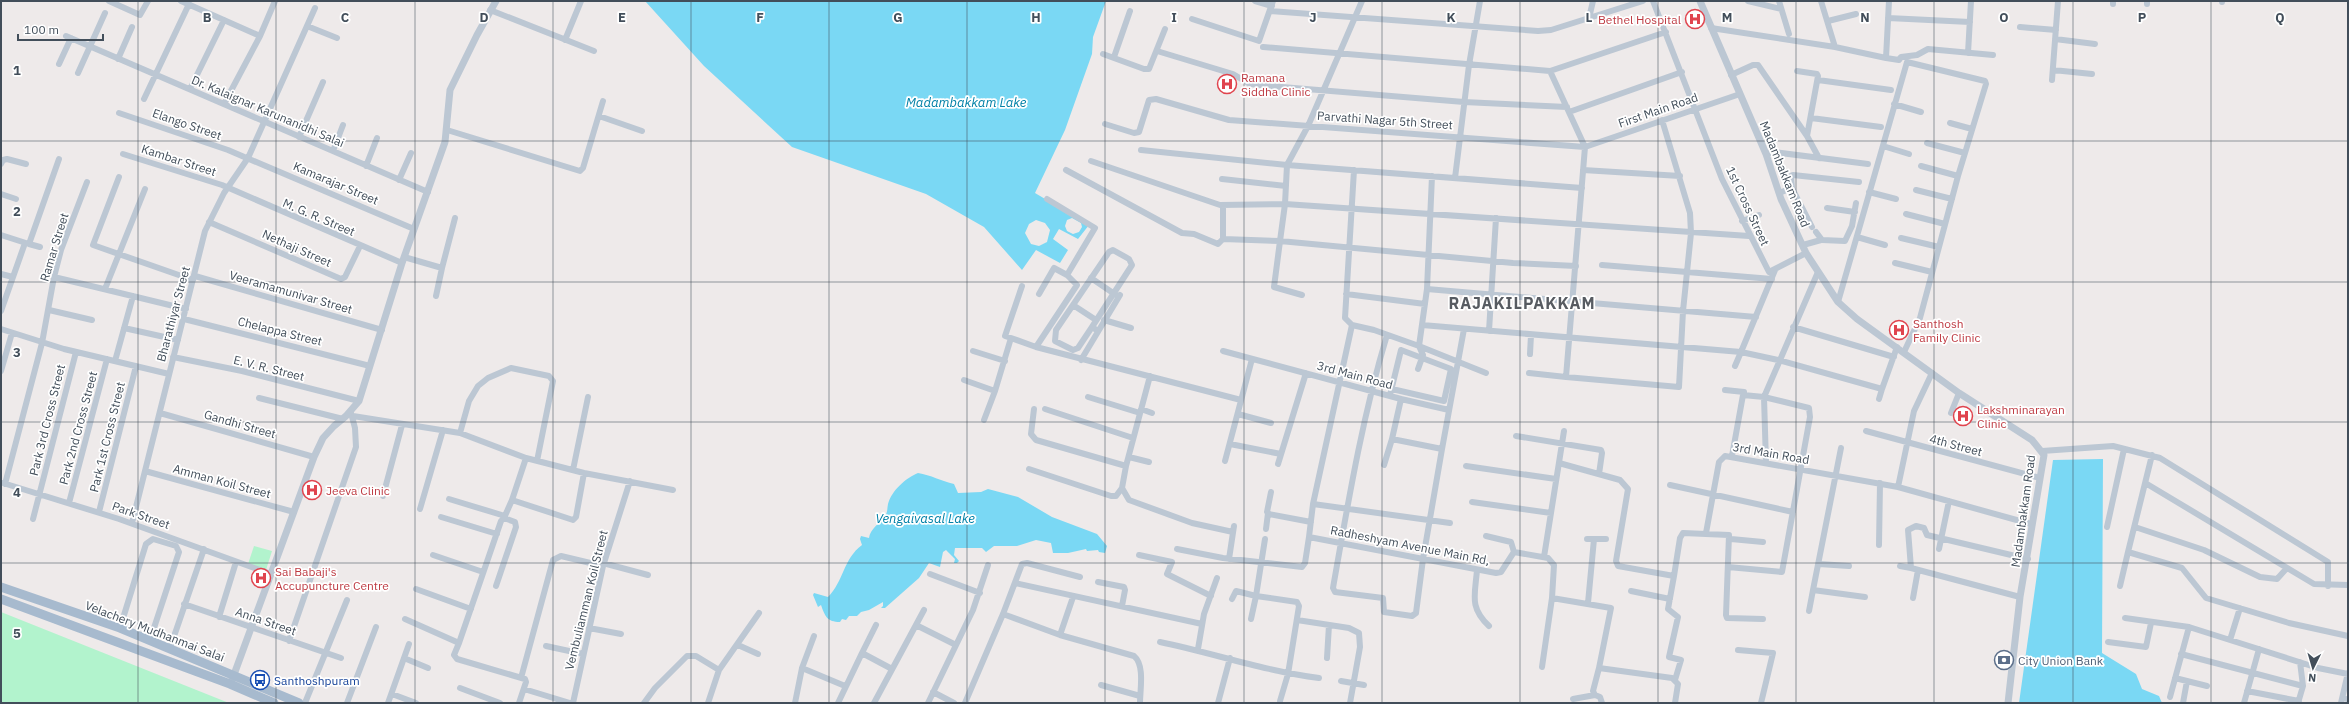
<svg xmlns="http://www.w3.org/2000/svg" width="2349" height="704" font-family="'IBM Plex Sans',sans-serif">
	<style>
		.green { fill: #b2f3cd }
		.water { fill: #7ad8f4; fill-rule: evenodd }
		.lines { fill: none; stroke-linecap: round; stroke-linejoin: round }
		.minor { stroke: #bcc7d3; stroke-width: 6 }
		.tertiary { stroke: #bcc7d3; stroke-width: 7 }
		.primary { stroke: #a7bace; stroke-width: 9 }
		.grid { fill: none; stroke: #424e5a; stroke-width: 1; stroke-opacity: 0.55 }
		.labels { text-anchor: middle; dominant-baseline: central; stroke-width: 3.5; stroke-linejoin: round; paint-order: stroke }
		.health-label { font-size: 12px; fill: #be3a42; stroke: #fff; text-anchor: start }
		.street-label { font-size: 12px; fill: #424e5a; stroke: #fff }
		.service-label { font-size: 12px; fill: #4e5e75; stroke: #fff; text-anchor: start }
		.transit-label { font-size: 12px; fill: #164399; stroke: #fff; text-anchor: start }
		.water-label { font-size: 13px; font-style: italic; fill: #0180a7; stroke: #fff }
		.district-label { font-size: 16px; font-weight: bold; letter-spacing: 1px; fill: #575b61; stroke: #fff }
		.grid-label { font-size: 13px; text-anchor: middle; font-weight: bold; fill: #424e5a; stroke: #fff; stroke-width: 3.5; stroke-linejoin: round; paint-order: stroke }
	</style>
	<rect width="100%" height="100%" fill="#eeeaea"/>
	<path class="green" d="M254 546 272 551 266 570 248 564Z
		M1 612 229 703H1Z"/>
	<path class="water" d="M645 1H1106L1093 37 1092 54 1065 130 1035 193 1089 225 1078 239 1059 229 1053 239 1068 250 1060 263 1036 250 1022 270 984 227 926 194 792 147 704 66ZM1072 218 1081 223 1082 227 1079 232 1073 234 1067 231 1065 226 1067 220ZM1036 220 1045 223 1050 230 1047 242 1039 246 1031 244 1025 233 1029 224Z
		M2103 459 2102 653 2136 674 2142 689 2159 696 2162 703H2019L2053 460Z
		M918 473C931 475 941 481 954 484L958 493 981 492 988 489 1018 497 1052 517 1097 534 1107 546 1105 553 1099 552 1098 550 1087 551 1086 549 1068 553H1053L1051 543 1036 540 1017 546H994L986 552 982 548H955L954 555 959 561 957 563H954L955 559 946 550 943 552 940 567 929 563 919 578 885 608H881L883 606V602L869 610 861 612 857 616H849L846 620 842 619 840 622C827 622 825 616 821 605L818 607 813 595 814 593 828 597C844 581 843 559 862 545L860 539 861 536 869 538C870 529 880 523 885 516 888 512 887 508 888 504 892 490 906 478 918 473Z"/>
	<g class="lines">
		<path class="minor" d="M109 1 140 15 148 1
			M181 1 260 36 275 1
			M1255 1 1272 6
			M1653 1 1722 179 1769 272 1806 253
			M1748 1 1781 9
			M1779 1 1789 34
			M1821 1 1835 47
			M1889 1 1886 58 1899 60 1901 57 1917 55 1928 49 1993 55
			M2222 2V1
			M2113 4V1
			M2147 4V1
			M490 10 594 51
			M1270 11 1538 31 1551 30 1643 1
			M1589 18 1593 1
			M1888 18 1970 22
			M1192 19 1259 41 1273 1
			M1828 21 1856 14
			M307 26 337 38
			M2020 27 2056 30
			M1711 28 1835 47 1886 58
			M66 36 428 192
			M2055 39 2095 44
			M565 40 581 1
			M1263 47 1550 71 1666 32
			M1157 51 1233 74 1248 83 1257 85 1464 102 1567 107
			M1968 53 1971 1
			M1103 54 1144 69H1149L1165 29
			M1114 57 1130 11
			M118 59 132 27
			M59 64 71 38
			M2053 70 2092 74
			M1550 71 1585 147 1566 377 1679 387 1683 311 1691 233 1690 213 1662 120
			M1797 71 1817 74 1818 76 1807 136
			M78 73 105 13
			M1731 75 1753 65H1758L1807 136 1819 158
			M1818 80 1891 90
			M2052 80 2058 1
			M190 89 224 20
			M144 99 189 4
			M224 104 260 36
			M1894 104 1921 112
			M1569 112 1682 72
			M119 113 228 150 414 229
			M599 116 642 131
			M1811 118 1881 127
			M1950 123 1972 129
			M1105 124 1134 133 1139 132 1149 100 1156 99 1229 120 1585 147 1740 94
			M447 130 580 171 583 168 603 101
			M299 137 323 82
			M1927 143 1965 153
			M1883 146 1909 154
			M1141 150 1287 165 1582 188
			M333 151 343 125
			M123 154 222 185 402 263
			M1766 154 1773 152 1868 164
			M1091 161 1220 205 1285 204 1749 236
			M1 164 3 160 7 159 26 164
			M366 166 377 138
			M1921 166 1958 176
			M1066 170 1182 233 1194 234 1218 244 1223 239 1280 241 1285 204 1287 165 1308 126 1362 1
			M1354 170 1345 318 1352 325 1374 330 1419 346 1427 289 1432 176
			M1583 170 1680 176
			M119 177 93 245 193 280
			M1455 178 1469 65 1480 1
			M1222 179 1286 186
			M399 180 411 153
			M1792 188 1812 227
			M1916 190 1952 199
			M1869 192 1896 199
			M1779 193 1792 188 1791 176 1793 175 1859 182
			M1 194 16 199
			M1047 199 1095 228 1067 275
			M1827 208 1855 212
			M1906 214 1945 224
			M1742 221 1759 215
			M209 222 341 279 345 277 360 246
			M1816 232 1822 240 1845 241 1852 226 1856 203
			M1 235 29 244 59 159
			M1857 237 1885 245
			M1901 238 1939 247
			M1223 239V205
			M29 244 40 247
			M1803 245 1821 240
			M404 257 442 268 455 218
			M1895 263 1932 272
			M1602 265 1772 279
			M1 274 13 277
			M195 276 382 330
			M54 277 186 309
			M1091 278 1116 295
			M105 289 145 189
			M1427 289 1756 317
			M1039 294 1054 268 1067 275 1077 285 1036 347 1241 400
			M1346 294 1425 304
			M1302 295 1274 287 1280 241 1513 263 1576 266
			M436 296 442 268
			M1838 302 1907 62 1985 81 1986 84 1958 176 1920 318 1904 352
			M1073 305 1096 320
			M49 310 92 320
			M1 311 25 243
			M184 319 370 366
			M1104 320 1131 328
			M1422 325 1741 352 1775 270
			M1092 327 1132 265 1129 259 1113 250 1109 252 1056 330 1055 341 1073 350 1078 348 1092 327 1098 331
			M1793 327 1894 357
			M124 328 178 340
			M1 329 64 349 169 374
			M1489 331 1496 218
			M1011 338 1005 336 1022 286
			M1419 346 1486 373
			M973 351 1005 361
			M1223 351 1401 399 1392 439 1442 449 1423 559 1416 613 1412 616 1384 612 1383 598 1335 592 1333 588C1348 503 1362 418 1387 335
			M1530 354 1531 335
			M173 357 242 371 359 401
			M1081 360 1120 295
			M115 361 133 296
			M1735 366 1741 352 1778 360 1882 389 1897 347
			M1418 369 1423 355 1419 346
			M1 371 12 333
			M1529 373 1566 377
			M964 380 995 391
			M1725 390 1744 392
			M1390 395 1401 350 1451 369 1444 401 1392 389
			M1088 397 1140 413
			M259 398 343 419
			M1401 399 1449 410
			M1879 399 1882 389
			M1034 409 1031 434 1036 440 1126 466 1150 376
			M1045 409 1133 438
			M1141 409 1152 413
			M160 413 314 457
			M1951 413 1959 393
			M1238 414 1271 423
			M353 416 460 433 526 458 584 473 673 490
			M984 420 995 391 1011 338 1036 347
			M1866 431 2040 478
			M460 433 469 401 478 386 488 378 511 368 549 376 553 381 537 461
			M1516 436 1601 450 1602 453 1599 474
			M1230 444 1281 454
			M1841 448 1813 590 1865 597
			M1442 449 1464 329
			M2042 451 2113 446 2160 458 2328 562V586
			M2152 455 2128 552 2182 568 2206 598 2289 623 2348 636
			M1129 457 1149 462
			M1225 461 1252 359
			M1559 463 1620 480 1628 489 1616 561 1618 566 1674 576 1680 538 1683 533 1729 535 1726 615 1727 618 1763 619
			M1766 463 1764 397 1818 272
			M1278 464 1306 373
			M1384 465 1392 439
			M1466 466 1556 479
			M1029 469 1111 496H1116L1122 488 1126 466
			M573 470 588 397
			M145 471 294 512
			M3 483 119 519 271 574
			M5 484 42 343 54 277 61 250 87 182
			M2147 484 2314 584 2348 585
			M1670 485 1793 512
			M1898 487 1914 411 1932 373
			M1122 488 1129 500 1192 523 1233 532
			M1271 492 1267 512 1269 514 1311 522
			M383 496 402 425
			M449 499 505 516
			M512 500 526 458
			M1472 502 1551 513
			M69 503 107 359
			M1313 504 1450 523
			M420 509 443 430
			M99 512 136 366
			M441 517 497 534
			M33 519 76 352
			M132 523 205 231 224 193 248 158 315 8
			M2107 527 2124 449
			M2135 527 2204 550 2260 577 2277 579 2287 568
			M1266 529 1268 513
			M1706 533 1719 462 1725 456 1898 487 2031 524
			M1486 536 1511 542 1514 552
			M1309 537 1313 504 1352 325
			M1265 539 1256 596 1297 602 1299 606 1288 674 1280 701
			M1587 539H1606
			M1731 539 1763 542
			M1879 545 1880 483
			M1177 549 1223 558 1302 567 1305 563 1309 537 1496 573 1501 572 1514 552 1548 558 1554 565 1552 598 1611 608 1599 668 1672 678 1678 684 1675 703
			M1939 549 1949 501
			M433 555 483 572
			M1139 555 1172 562 1167 574 1211 596
			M1544 557 1564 431
			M1229 559 1234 526
			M603 563 648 575
			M1819 564 1849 566
			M1900 566 1911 568
			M1728 567 1782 572 1810 417 1809 408 1764 397 1743 395 1732 456
			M1477 570C1475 595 1469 607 1489 626
			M930 574 980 593
			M1674 576 1668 609 1678 617 1669 657 1681 660 1675 680
			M1098 582 1124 587 1125 590 1122 606
			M1015 583 1202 624
			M496 586 516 527 515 522 504 518 512 500 573 520 576 517 584 473
			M2120 586 2128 552
			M416 589 471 609
			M1631 591 1670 599
			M2020 597 1911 568 1908 530 1916 526 1924 528 1927 535 2028 559
			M1913 598 1918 570
			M1232 599 1236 591 1256 596 1251 619
			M1588 603 1594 539
			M184 604 341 658
			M1809 611 1813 590
			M1003 614 1060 635 1134 656C1145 665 1140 690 1140 703
			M219 617 236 562
			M2125 618 2189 627 2318 668 2348 674
			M405 619 459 643 454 655 457 659 525 679 526 682 519 703
			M1297 620 1349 628 1359 633 1360 647 1350 703
			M916 625 956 645
			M120 628 146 544 153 539 176 546 179 552 150 640
			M589 628 621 634
			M1060 635 1073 597
			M2230 640 2240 608
			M289 641 356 447 355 428 351 413
			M1160 642C1213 653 1264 671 1319 678
			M2108 642 2146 647 2151 623
			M459 643 501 521 504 518
			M738 645 758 654
			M546 646 583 654
			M170 648 204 549
			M1198 649 1204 614 1217 578
			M1738 650 1773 653 1761 703
			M862 653 876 625
			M2181 654 2303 686
			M404 658 428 668
			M1327 658 1329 625
			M1542 667 1552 598
			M802 668 845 686
			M1599 668 1593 691 1595 695 1600 697 1602 703
			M521 678 553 560 561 556 603 566
			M2175 678 2207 686
			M1341 681 1364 685
			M1101 685 1140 696
			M460 688 500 703
			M524 689 570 703
			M2247 691 2299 701
			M933 692 954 703
			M392 694 416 703
			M2170 697 2189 627
			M1573 699 1595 695
			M2347 699H2348
			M305 703 347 600
			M347 703 376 627
			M388 703 409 644
			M573 703 603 566 630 481
			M644 703 655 688 687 656H696L719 670
			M708 703 719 670 759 613
			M795 703 802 668 814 636
			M838 703 862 653 892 669
			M874 703 924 610
			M928 703 973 610 988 565
			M965 703 1003 614 1022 564 1027 563 1080 577
			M1218 703 1230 658
			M2183 703 2187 681
			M2244 703 2259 649
			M2298 703 2303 686 2300 662
			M2341 703 2348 673"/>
		<path class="tertiary" d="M1700 1 1766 154 1781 199 1806 253 1838 302 1857 319 1959 393 2032 440 2044 455 2020 597 2008 703
			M232 680 314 457 323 438 334 426 346 416 359 401 402 263 445 142 450 90 477 35 496 1"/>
		<path class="primary" d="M1 587 120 628 299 703
			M1 599 230 684 274 703"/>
	</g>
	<path class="grid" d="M138 1V703M276 1V703M415 1V703M553 1V703M691 1V703M829 1V703M967 1V703M1105 1V703M1244 1V703M1382 1V703M1520 1V703M1658 1V703M1796 1V703M1934 1V703M2073 1V703M2211 1V703M1 141H2348M1 282H2348M1 422H2348M1 563H2348"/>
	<defs>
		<symbol id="hospital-ring" viewBox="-11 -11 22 22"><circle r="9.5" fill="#fff" stroke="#e0444e" stroke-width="1.5"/><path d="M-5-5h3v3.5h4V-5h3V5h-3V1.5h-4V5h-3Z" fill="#e0444e"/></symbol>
		<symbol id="bank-ring" viewBox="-11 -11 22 22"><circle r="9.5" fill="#fff" stroke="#5c6f8a" stroke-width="1.5"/><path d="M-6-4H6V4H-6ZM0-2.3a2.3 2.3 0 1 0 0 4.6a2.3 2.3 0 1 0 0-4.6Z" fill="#5c6f8a"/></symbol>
		<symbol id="bus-ring" viewBox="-11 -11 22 22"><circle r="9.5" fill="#fff" stroke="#1a4fb4" stroke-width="1.5"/><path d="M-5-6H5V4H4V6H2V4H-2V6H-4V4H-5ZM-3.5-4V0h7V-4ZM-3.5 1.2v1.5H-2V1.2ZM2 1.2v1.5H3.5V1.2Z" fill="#1a4fb4"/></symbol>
	</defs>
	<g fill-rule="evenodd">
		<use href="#hospital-ring" x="1684" y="8" width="22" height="22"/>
		<use href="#hospital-ring" x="1216" y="73" width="22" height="22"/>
		<use href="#hospital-ring" x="1888" y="319" width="22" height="22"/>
		<use href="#hospital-ring" x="1952" y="405" width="22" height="22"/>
		<use href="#hospital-ring" x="301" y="479" width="22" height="22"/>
		<use href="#hospital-ring" x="250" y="567" width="22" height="22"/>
		<use href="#bank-ring" x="1993" y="649" width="22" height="22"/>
		<use href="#bus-ring" x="249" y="669" width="22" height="22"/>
	</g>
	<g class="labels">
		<g class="health-label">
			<text x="1681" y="19" text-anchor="end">Bethel Hospital</text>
			<text x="1241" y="77">Ramana<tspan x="1241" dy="14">Siddha Clinic</tspan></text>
			<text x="1913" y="323">Santhosh<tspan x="1913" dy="14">Family Clinic</tspan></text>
			<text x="1977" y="409">Lakshminarayan<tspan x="1977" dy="14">Clinic</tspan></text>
			<text x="326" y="490">Jeeva Clinic</text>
			<text x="275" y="571">Sai Babaji's<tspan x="275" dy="14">Accupuncture Centre</tspan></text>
		</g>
		<g class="street-label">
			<text transform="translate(1658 110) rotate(-19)">First Main Road</text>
			<text transform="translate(268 111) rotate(23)">Dr. Kalaignar Karunanidhi Salai</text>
			<text transform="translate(1385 120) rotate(4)">Parvathi Nagar 5th Street</text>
			<text transform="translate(187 124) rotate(19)">Elango Street</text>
			<text transform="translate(179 160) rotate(18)">Kambar Street</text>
			<text transform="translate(1785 174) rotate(68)">Madambakkam Road</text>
			<text transform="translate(336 183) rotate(23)">Kamarajar Street</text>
			<text transform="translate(1748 206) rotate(65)">1st Cross Street</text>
			<text transform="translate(319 217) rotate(23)">M. G. R. Street</text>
			<text transform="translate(54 247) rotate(-73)">Ramar Street</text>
			<text transform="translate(297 248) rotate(24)">Nethaji Street</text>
			<text transform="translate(291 292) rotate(16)">Veeramamunivar Street</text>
			<text transform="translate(173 314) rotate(-75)">Bharathiyar Street</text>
			<text transform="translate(280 331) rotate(14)">Chelappa Street</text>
			<text transform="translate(269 368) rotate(14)">E. V. R. Street</text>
			<text transform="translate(1355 375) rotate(15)">3rd Main Road</text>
			<text transform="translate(47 420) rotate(-76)">Park 3rd Cross Street</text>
			<text transform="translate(240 424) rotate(16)">Gandhi Street</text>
			<text transform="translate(78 428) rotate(-75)">Park 2nd Cross Street</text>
			<text transform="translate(107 437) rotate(-76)">Park 1st Cross Street</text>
			<text transform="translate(1956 445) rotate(15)">4th Street</text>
			<text transform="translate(1771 453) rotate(10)">3rd Main Road</text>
			<text transform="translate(222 481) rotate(15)">Amman Koil Street</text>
			<text transform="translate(2023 511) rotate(-82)">Madambakkam Road</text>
			<text transform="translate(141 515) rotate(19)">Park Street</text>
			<text transform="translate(1410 545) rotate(11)">Radheshyam Avenue Main Rd,</text>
			<text transform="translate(586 600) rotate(-76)">Vembuliamman Koil Street</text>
			<text transform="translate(266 621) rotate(19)">Anna Street</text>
			<text transform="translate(155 631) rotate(21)">Velachery Mudhanmai Salai</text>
		</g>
		<g class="service-label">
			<text x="2018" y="660">City Union Bank</text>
		</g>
		<g class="transit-label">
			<text x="274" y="680">Santhoshpuram</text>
		</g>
		<g class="water-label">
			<text x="966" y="102">Madambakkam Lake</text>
			<text x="925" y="518">Vengaivasal Lake</text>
		</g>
		<g class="district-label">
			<text x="1522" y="303">RAJAKILPAKKAM</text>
		</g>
	</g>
	<g class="grid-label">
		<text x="207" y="22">B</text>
		<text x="345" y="22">C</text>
		<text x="484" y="22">D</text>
		<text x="622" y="22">E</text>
		<text x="760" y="22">F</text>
		<text x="898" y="22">G</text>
		<text x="1036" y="22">H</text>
		<text x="1174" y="22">I</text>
		<text x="1313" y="22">J</text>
		<text x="1451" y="22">K</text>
		<text x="1589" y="22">L</text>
		<text x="1727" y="22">M</text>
		<text x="1865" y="22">N</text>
		<text x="2004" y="22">O</text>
		<text x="2142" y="22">P</text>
		<text x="2280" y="22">Q</text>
		<text x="17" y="75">1</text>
		<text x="17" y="216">2</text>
		<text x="17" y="357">3</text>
		<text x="17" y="497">4</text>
		<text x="17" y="638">5</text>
	</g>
	<rect width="2349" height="704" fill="none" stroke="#424e5a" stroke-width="4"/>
	<g transform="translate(2313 668) rotate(185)" stroke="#ffffff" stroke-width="3" paint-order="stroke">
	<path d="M0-3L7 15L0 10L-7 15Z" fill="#424e5a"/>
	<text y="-6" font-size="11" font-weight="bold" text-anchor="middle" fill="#424e5a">N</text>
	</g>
	<path d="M18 34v6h85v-6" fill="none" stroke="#424e5a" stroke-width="2"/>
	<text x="24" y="34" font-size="12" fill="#424e5a" stroke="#ffffff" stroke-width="3" paint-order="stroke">100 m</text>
</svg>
